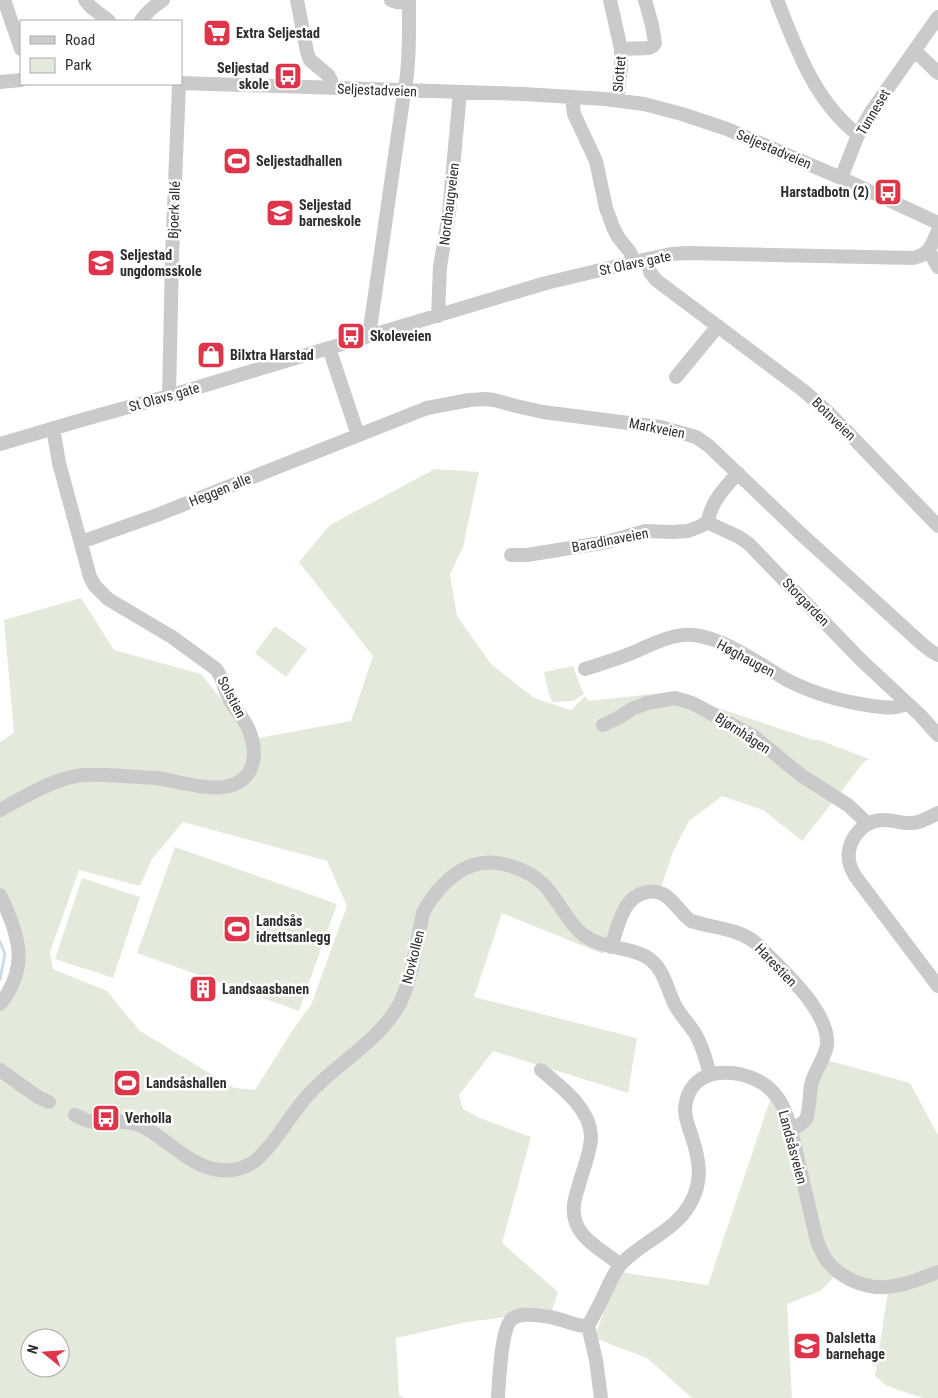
<svg xmlns="http://www.w3.org/2000/svg" width="938" height="1398" font-family="'Roboto Condensed',sans-serif">
	<style>
		.green { fill: #e4eadb; fill-rule: evenodd }
		.lines { fill: none; stroke-linecap: round; stroke-linejoin: round }
		.stream { stroke: #c7dee9; stroke-width: 3 }
		.minor { stroke: #cacaca; stroke-width: 14 }
		.labels { text-anchor: middle; dominant-baseline: central; stroke-width: 5; stroke-linejoin: round; paint-order: stroke }
		.poi-label { font-size: 14px; font-weight: bold; fill: #2d2d2d; stroke: #fff; text-anchor: start }
		.street-label { font-size: 14px; fill: #2d2d2d; stroke: #fff }
	</style>
	<rect width="100%" height="100%" fill="#fff"/>
	<path class="green" d="M435 469 479 472 463 547 450 574 457 616 491 664 534 698 571 710 585 696 589 701 670 692 814 740H819L869 759 864 762 802 841 763 810 722 796 689 821 673 852 658 896 625 904 603 954 502 913 474 997 637 1038 628 1093 493 1051 459 1095 463 1109 480 1118 531 1137 502 1243 558 1292 552 1311 467 1322 396 1338 399 1395 404 1398H0V1004L18 966 0 903V742L14 733 4 620 81 598 114 650 201 674 253 739 351 721 373 656 299 562 330 525ZM183 822 327 861 347 906 311 1005 294 1028 255 1090 234 1088 140 1031 107 991 53 969 50 952 79 870 140 886 152 859ZM30 1338H60V1368H30Z
		M275 626 307 649 286 677 255 653Z
		M573 666 579 683 584 694 573 701 552 702 548 691 544 672Z
		M175 847 337 904 299 1011 137 953Z
		M82 878 140 897 113 978 55 959Z
		M823 1059 910 1083 938 1135V1398H923L887 1386 875 1376 888 1291 839 1272 820 1291 787 1304 792 1398H692L647 1358 594 1338 619 1272 708 1285 772 1094 791 1140Z"/>
	<g class="lines">
		<path class="stream" d="M0 942 5 954 0 979"/>
		<path class="minor" d="M4 0 21 49
			M85 0 91 7 109 21
			M297 0 307 52 310 60 328 75 331 80V88
			M391 0 397 2 409 3
			M610 0 621 49V68L617 100
			M777 0C797 50 814 100 858 135
			M141 21C146 12 154 6 163 0
			M621 49 649 48 653 46 655 43 652 25 645 0
			M915 51 938 73
			M0 82 21 80
			M181 83 523 94 605 99 644 104 682 114 727 129 841 178 938 223
			M572 97 574 114 596 161 606 208 613 227 618 237 630 252 634 262
			M841 178 858 135 871 112 938 17
			M929 251 938 267
			M647 259 650 272 656 280 804 391 830 414 938 526
			M438 316 440 267 449 213 460 92
			M369 336 403 100C410 67 409 34 409 0
			M329 348 358 435
			M676 377 718 326
			M169 396 172 257 179 84
			M0 444 85 419 169 396 546 283 630 263 671 254 688 253 913 258C930 254 931 246 938 231
			M738 473C725 487 711 502 708 521L713 525 739 537 749 544 860 659 920 715 938 735
			M81 542 157 515 427 408 470 400 484 399 494 400 516 406 543 412 660 427 696 437 709 446 800 533 922 644 931 651 938 655
			M511 555H527L607 542 645 531 672 532 688 531 701 526 708 521
			M585 669C601 664 617 659 632 653 651 645 672 633 694 635 727 639 760 665 789 681 815 694 844 702 873 706 883 707 897 710 906 703
			M603 725 618 718 632 709 647 703 675 698 692 703 753 736 802 776 848 805 868 824
			M0 810C22 798 52 780 76 776 86 774 97 775 107 775 123 776 140 777 156 778 182 781 231 801 249 772 257 760 254 741 248 728 244 718 235 710 230 700 224 690 223 678 216 669L172 637 108 599 95 586 90 577 59 463 53 428
			M938 813C930 817 921 823 912 823 902 824 892 819 881 820 860 822 844 844 850 865 851 869 853 872 855 876L938 986
			M0 895C19 934 30 967 0 1004
			M611 947C618 927 623 895 648 892 653 891 658 892 663 894 674 900 681 914 691 921 713 928 737 928 756 943 778 966 830 1010 827 1045 825 1059 814 1071 811 1085 810 1092 809 1114 806 1119 803 1124 796 1127 791 1130
			M0 1070 38 1097 49 1102
			M541 1070C561 1087 590 1108 591 1136 591 1152 583 1169 579 1185 575 1197 571 1210 576 1223 583 1242 606 1252 620 1265
			M75 1115C80 1117 84 1120 89 1121 106 1124 125 1118 142 1126 171 1141 195 1174 232 1170 240 1169 249 1166 256 1160 276 1143 290 1115 308 1095 337 1063 377 1043 399 1005 412 980 417 941 423 913 429 901 436 892 445 883 465 864 484 858 511 866 524 870 535 876 544 885 558 899 566 920 581 933 602 950 624 945 645 956 665 967 666 989 676 1007 682 1017 690 1025 696 1035 703 1047 706 1061 710 1074
			M588 1326C594 1315 600 1304 605 1293 610 1282 614 1272 622 1263 643 1241 675 1231 690 1204 704 1180 699 1158 691 1134 688 1126 685 1117 685 1109 688 1067 733 1066 762 1083 779 1093 786 1111 791 1130L817 1241C820 1248 823 1256 828 1262 843 1280 870 1291 894 1286 909 1284 924 1277 938 1272
			M588 1326 596 1360 601 1398
			M498 1398C499 1382 501 1328 512 1319 521 1311 540 1316 550 1317 563 1319 576 1327 588 1326"/>
	</g>
	<defs>
		<symbol id="supermarket-square" viewBox="-11 -11 22 22"><rect x="-9" y="-9" width="18" height="18" rx="4" fill="#de354b" stroke="#fff"/><path d="M-6-5.5h2.5l.6 2H6L4.5 2H-2.5L-4.4-4H-6ZM-1.5 3.2a1.3 1.3 0 1 0 .1 0ZM3 3.2a1.3 1.3 0 1 0 .1 0Z" fill="#fff"/></symbol>
		<symbol id="bus-square" viewBox="-11 -11 22 22"><rect x="-9" y="-9" width="18" height="18" rx="4" fill="#de354b" stroke="#fff"/><path d="M-5-6H5V4H4V6H2V4H-2V6H-4V4H-5ZM-3.5-4V0h7V-4ZM-3.5 1.2v1.5H-2V1.2ZM2 1.2v1.5H3.5V1.2Z" fill="#fff"/></symbol>
		<symbol id="stadium-square" viewBox="-11 -11 22 22"><rect x="-9" y="-9" width="18" height="18" rx="4" fill="#de354b" stroke="#fff"/><path d="M0-5a6.5 5 0 1 0 0 10a6.5 5 0 1 0 0-10ZM-3.5-1.8h7v3.6h-7Z" fill="#fff"/></symbol>
		<symbol id="school-square" viewBox="-11 -11 22 22"><rect x="-9" y="-9" width="18" height="18" rx="4" fill="#de354b" stroke="#fff"/><path d="M0-5L7-2L0 1L-7-2ZM-4 1L0 2.5L4 1V4Q0 6-4 4Z" fill="#fff"/></symbol>
		<symbol id="shop-square" viewBox="-11 -11 22 22"><rect x="-9" y="-9" width="18" height="18" rx="4" fill="#de354b" stroke="#fff"/><path d="M-5-2.5h2.3a2.7 3.5 0 0 1 5.4 0H5L5.5 6h-11ZM-1.5-2.5h3a1.5 2.3 0 0 0-3 0Z" fill="#fff"/></symbol>
		<symbol id="building-square" viewBox="-11 -11 22 22"><rect x="-9" y="-9" width="18" height="18" rx="4" fill="#de354b" stroke="#fff"/><path d="M-4-6H4V6H1V3H-1V6H-4ZM-2.5-4.3h1.7v1.8h-1.7ZM.8-4.3h1.7v1.8H.8ZM-2.5-1h1.7V.8h-1.7ZM.8-1h1.7V.8H.8Z" fill="#fff"/></symbol>
	</defs>
	<g fill-rule="evenodd">
		<use href="#supermarket-square" x="201" y="17" width="32" height="32"/>
		<use href="#bus-square" x="272" y="60" width="32" height="32"/>
		<use href="#stadium-square" x="221" y="145" width="32" height="32"/>
		<use href="#bus-square" x="872" y="176" width="32" height="32"/>
		<use href="#school-square" x="264" y="197" width="32" height="32"/>
		<use href="#school-square" x="85" y="247" width="32" height="32"/>
		<use href="#bus-square" x="335" y="320" width="32" height="32"/>
		<use href="#shop-square" x="195" y="339" width="32" height="32"/>
		<use href="#stadium-square" x="221" y="913" width="32" height="32"/>
		<use href="#building-square" x="187" y="973" width="32" height="32"/>
		<use href="#stadium-square" x="111" y="1067" width="32" height="32"/>
		<use href="#bus-square" x="90" y="1102" width="32" height="32"/>
		<use href="#school-square" x="791" y="1330" width="32" height="32"/>
	</g>
	<g class="labels">
		<g class="poi-label">
			<text x="236" y="33">Extra Seljestad</text>
			<text x="269" y="68" text-anchor="end">Seljestad<tspan x="269" dy="16">skole</tspan></text>
			<text x="256" y="161">Seljestadhallen</text>
			<text x="869" y="192" text-anchor="end">Harstadbotn (2)</text>
			<text x="299" y="205">Seljestad<tspan x="299" dy="16">barneskole</tspan></text>
			<text x="120" y="255">Seljestad<tspan x="120" dy="16">ungdomsskole</tspan></text>
			<text x="370" y="336">Skoleveien</text>
			<text x="230" y="355">Bilxtra Harstad</text>
			<text x="256" y="921">Landsås<tspan x="256" dy="16">idrettsanlegg</tspan></text>
			<text x="222" y="989">Landsaasbanen</text>
			<text x="146" y="1083">Landsåshallen</text>
			<text x="125" y="1118">Verholla</text>
			<text x="826" y="1338">Dalsletta<tspan x="826" dy="16">barnehage</tspan></text>
		</g>
		<g class="street-label">
			<text transform="translate(619 74) rotate(-85)">Slottet</text>
			<text transform="translate(377 90) rotate(2)">Seljestadveien</text>
			<text transform="translate(873 112) rotate(-59)">Tunneset</text>
			<text transform="translate(774 149) rotate(23)">Seljestadveien</text>
			<text transform="translate(449 204) rotate(-83)">Nordhaugveien</text>
			<text transform="translate(174 210) rotate(-88)">Bjoerk allé</text>
			<text transform="translate(635 263) rotate(-12)">St Olavs gate</text>
			<text transform="translate(164 397) rotate(-16)">St Olavs gate</text>
			<text transform="translate(834 419) rotate(44)">Botnveien</text>
			<text transform="translate(657 428) rotate(11)">Markveien</text>
			<text transform="translate(220 490) rotate(-22)">Heggen alle</text>
			<text transform="translate(610 540) rotate(-11)">Baradinaveien</text>
			<text transform="translate(806 602) rotate(46)">Storgarden</text>
			<text transform="translate(746 658) rotate(28)">Høghaugen</text>
			<text transform="translate(232 697) rotate(62)">Solstien</text>
			<text transform="translate(743 733) rotate(33)">Bjørnhågen</text>
			<text transform="translate(413 957) rotate(-76)">Novkollen</text>
			<text transform="translate(776 965) rotate(46)">Harestien</text>
			<text transform="translate(793 1147) rotate(75)">Landsåsveien</text>
		</g>
	</g>
	<rect x="20" y="20" width="162" height="65" fill="#ffffff" stroke="#ababab"/>
	<rect x="30" y="36" width="25" height="8" fill="#cacaca" stroke="#ababab"/>
	<text x="65" y="45" font-size="15" fill="#2d2d2d">Road</text>
	<rect x="30" y="58" width="25" height="15" fill="#e4eadb" stroke="#ababab"/>
	<text x="65" y="70" font-size="15" fill="#2d2d2d">Park</text>
	<g transform="translate(45 1353) rotate(287)"><circle r="24" fill="#ffffff" stroke="#ababab"/>
	<path d="M0-4L9 19L0 12L-9 19Z" fill="#de354b"/>
	<text y="-8" font-size="14" font-weight="bold" text-anchor="middle" fill="#2d2d2d">N</text>
	</g>
</svg>
